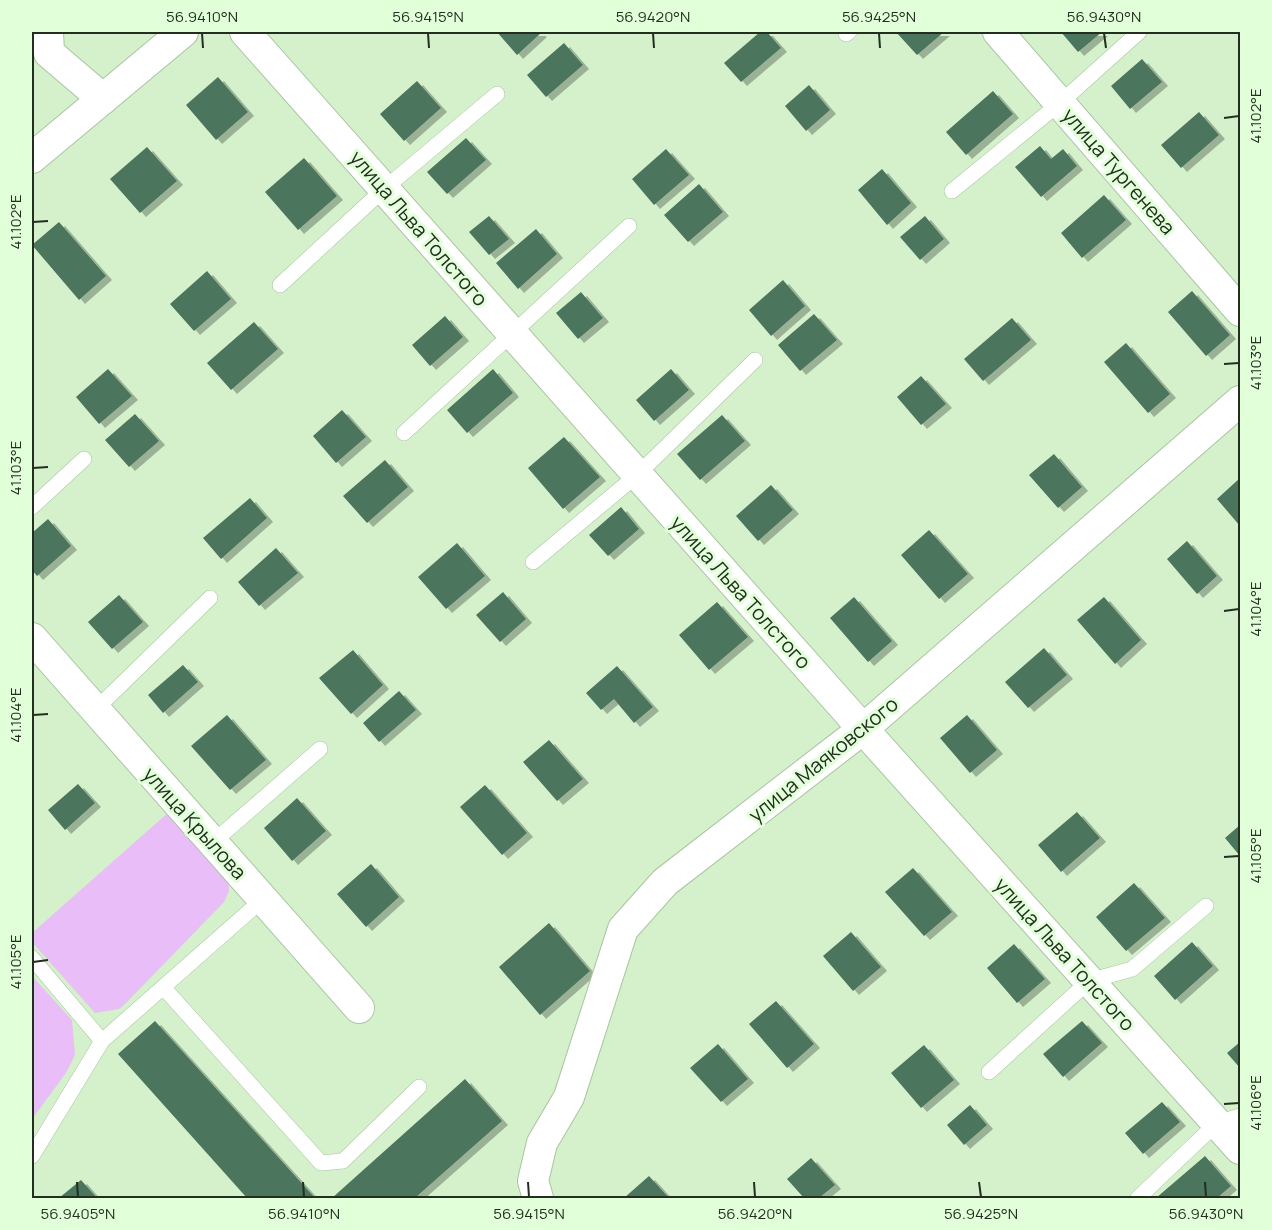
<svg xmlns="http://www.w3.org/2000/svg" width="1272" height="1230" font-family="Manrope,sans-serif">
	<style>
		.green { fill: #e9bdf7 }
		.building { fill: #4b745d; filter: url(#shadow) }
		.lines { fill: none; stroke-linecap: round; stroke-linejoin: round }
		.service-casing { stroke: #a9c5a1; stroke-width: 16 }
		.minor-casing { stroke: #a9c5a1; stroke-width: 32 }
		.service { stroke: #fff; stroke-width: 15 }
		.minor { stroke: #fff; stroke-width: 30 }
		.ticks { fill: none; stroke: #232e20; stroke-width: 2 }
		.labels { text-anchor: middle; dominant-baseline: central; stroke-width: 6; stroke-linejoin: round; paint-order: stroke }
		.street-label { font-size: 20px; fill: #232e20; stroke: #e1ffd8 }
		.neatline { fill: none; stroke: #232e20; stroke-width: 2 }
		.ticks-label { font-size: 15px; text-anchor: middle; fill: #232e20 }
	</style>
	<defs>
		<filter id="shadow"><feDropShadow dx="6" dy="4" stdDeviation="0" flood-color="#0004"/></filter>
	</defs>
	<rect width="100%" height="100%" fill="#d4f1cb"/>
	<path class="green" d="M169 812 228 877 229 891 224 902 125 1004 119 1009 95 1013 32 942V933Z
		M32 976 72 1020 75 1055 66 1073 32 1119Z"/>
	<path class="building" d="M497 32H539L541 33 517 55Z
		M760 32H767L781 48 741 82 724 63Z
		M896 32H944L917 55Z
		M1061 32H1102L1078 52Z
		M564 43 583 65 546 97 527 75Z
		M1142 59 1162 82 1130 109 1111 86Z
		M218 77 248 112 216 140 186 105Z
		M417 81 441 108 404 141 380 114Z
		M809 85 830 110 806 131 785 106Z
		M993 91 1013 114 966 155 946 132Z
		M1199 112 1219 135 1181 168 1161 145Z
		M466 138 486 160 447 194 427 172Z
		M1040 146 1051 159 1063 149 1077 166 1041 197 1015 167Z
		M147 147 177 181 140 213 110 179Z
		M666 149 689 175 654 205 632 179Z
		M304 158 337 196 298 230 265 192Z
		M882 169 911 203 887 225 858 190Z
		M699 184 723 212 688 242 664 215Z
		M1104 195 1126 220 1082 258 1061 233Z
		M489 216 509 239 489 255 469 232Z
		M925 216 944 239 920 260 900 237Z
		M59 222 106 276 79 300 32 245Z
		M536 229 557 254 518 289 496 263Z
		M207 271 231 299 194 331 170 304Z
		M783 280 805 306 771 336 749 310Z
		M1192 291 1230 335 1206 356 1168 312Z
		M581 292 603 318 578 339 556 313Z
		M814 314 837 340 800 371 778 345Z
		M445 316 463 337 430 366 412 345Z
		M1012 318 1031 340 983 381 964 359Z
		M254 322 278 349 231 390 207 363Z
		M1126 343 1170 394 1148 413 1104 362Z
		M108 369 132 396 99 424 76 397Z
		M493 369 513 393 467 433 447 410Z
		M671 369 689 390 654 421 636 400Z
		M921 376 946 404 921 425 897 397Z
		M342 410 366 437 336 463 313 436Z
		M135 414 159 441 129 467 105 440Z
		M722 415 745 441 700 480 677 454Z
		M564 437 600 477 563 509 528 468Z
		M1054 454 1082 487 1058 508 1029 475Z
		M385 460 408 487 367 523 343 496Z
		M1240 478V526L1217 499Z
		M771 485 793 510 758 541 736 516Z
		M250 498 267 518 221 559 203 538Z
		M621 507 639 529 608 556 589 535Z
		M48 519 71 546 37 576 32 570V533Z
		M929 530 968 574 939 599 901 555Z
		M1187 541 1217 576 1197 594 1167 559Z
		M457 543 485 576 446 609 418 577Z
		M276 548 298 573 259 606 238 582Z
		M503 592 526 619 500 642 476 615Z
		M119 595 143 622 112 649 88 622Z
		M854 597 892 641 868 662 830 618Z
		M1104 597 1141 640 1115 664 1077 620Z
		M717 602 748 637 709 670 679 635Z
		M1044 648 1067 675 1028 708 1005 682Z
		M353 650 383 685 351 714 319 678Z
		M183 665 198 682 163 713 148 695Z
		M617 666 653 707 634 723 614 699 601 710 586 693Z
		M399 691 416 710 379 742 363 723Z
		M227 715 266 760 230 790 191 746Z
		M967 715 997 750 970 773 940 738Z
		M549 740 583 779 557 801 523 762Z
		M78 784 95 803 65 830 48 810Z
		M485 785 527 833 502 855 460 807Z
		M297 798 326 831 292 861 264 828Z
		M1077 812 1100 838 1061 872 1038 845Z
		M1240 825V856L1225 838Z
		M371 864 399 897 366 927 337 894Z
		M913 868 952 912 924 936 885 892Z
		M1134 883 1165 918 1126 951 1096 917Z
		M549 923 590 971 540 1015 499 967Z
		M851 932 881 967 853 991 823 956Z
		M1192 942 1213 966 1175 1000 1154 976Z
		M1014 944 1045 979 1017 1003 987 968Z
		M776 1001 814 1044 787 1068 749 1024Z
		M155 1021 315 1198H247L118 1054Z
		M1082 1021 1102 1043 1063 1077 1043 1054Z
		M1240 1042V1068L1227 1053Z
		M718 1044 748 1079 721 1102 690 1068Z
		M924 1045 954 1080 921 1108 891 1073Z
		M465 1079 502 1121 415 1198H332Z
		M1162 1102 1180 1122 1143 1154 1125 1133Z
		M970 1105 987 1125 964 1145 947 1125Z
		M1205 1156 1231 1186 1217 1198H1156Z
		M811 1158 835 1185 819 1198H804L787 1179Z
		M649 1176 669 1198H624Z
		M81 1180 97 1198H59Z"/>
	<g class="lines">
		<defs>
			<path id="service" d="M846 34 849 32
				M952 191 1060 103 1139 32
				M280 285 384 189 497 94
				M404 433 629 226
				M32 507 84 459
				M533 562 637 475 755 360
				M95 710 210 598
				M212 843 320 749
				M32 958 102 1041
				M163 987 321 1163 343 1161 419 1087
				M989 1072 1089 981 1132 969 1206 906
				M32 1156 102 1041 263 899
				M1138 1198 1217 1123 1240 1116"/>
			<path id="minor" d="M48 32 49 53 103 99
				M245 32 863 729 1240 1149
				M998 32 1240 311
				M32 158 183 32
				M32 638 359 1008
				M538 1198 533 1181 542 1143 569 1097 623 929 665 882 863 729 1240 401"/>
		</defs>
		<use href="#service" class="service-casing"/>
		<use href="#minor" class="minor-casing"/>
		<use href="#service" class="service"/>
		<use href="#minor" class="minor"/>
	</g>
	<path class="ticks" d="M202 33 203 48M428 33 429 48M653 33 654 48M879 33 880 48M1104 33 1106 48M1224 118 1239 116M33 222 48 221M1224 364 1239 363M33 468 48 467M1224 611 1239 609M33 715 48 714M1224 857 1239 856M33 962 48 960M1224 1104 1239 1103M77 1182 78 1197M303 1182 304 1197M528 1182 529 1197M754 1182 755 1197M979 1182 981 1197M1205 1182 1206 1197"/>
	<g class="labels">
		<g class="street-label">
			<text transform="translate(1119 171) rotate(49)">улица Тургенева</text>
			<text transform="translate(419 228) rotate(49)">улица Льва Толстого</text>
			<text transform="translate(741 592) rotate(48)">улица Льва Толстого</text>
			<text transform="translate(823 759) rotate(-39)">улица Маяковского</text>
			<text transform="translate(195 823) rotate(48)">улица Крылова</text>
			<text transform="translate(1065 954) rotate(48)">улица Льва Толстого</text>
		</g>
	</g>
	<rect width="1272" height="1230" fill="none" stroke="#e1ffd8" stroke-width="66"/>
	<rect x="33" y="33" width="1206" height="1164" class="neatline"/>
	<g class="ticks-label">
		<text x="202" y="22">56.9410°N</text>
		<text x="428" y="22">56.9415°N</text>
		<text x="653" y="22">56.9420°N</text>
		<text x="879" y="22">56.9425°N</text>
		<text x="1104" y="22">56.9430°N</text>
		<text transform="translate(1256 116) rotate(-90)" y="5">41.102°E</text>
		<text transform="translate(16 222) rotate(-90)" y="5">41.102°E</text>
		<text transform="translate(1256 363) rotate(-90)" y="5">41.103°E</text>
		<text transform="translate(16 468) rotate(-90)" y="5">41.103°E</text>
		<text transform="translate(1256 609) rotate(-90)" y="5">41.104°E</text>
		<text transform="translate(16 715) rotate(-90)" y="5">41.104°E</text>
		<text transform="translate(1256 856) rotate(-90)" y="5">41.105°E</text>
		<text transform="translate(16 962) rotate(-90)" y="5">41.105°E</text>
		<text transform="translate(1256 1103) rotate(-90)" y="5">41.106°E</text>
		<text x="78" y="1219">56.9405°N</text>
		<text x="304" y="1219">56.9410°N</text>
		<text x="529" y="1219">56.9415°N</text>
		<text x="755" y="1219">56.9420°N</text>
		<text x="981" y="1219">56.9425°N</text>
		<text x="1206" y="1219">56.9430°N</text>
	</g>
</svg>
